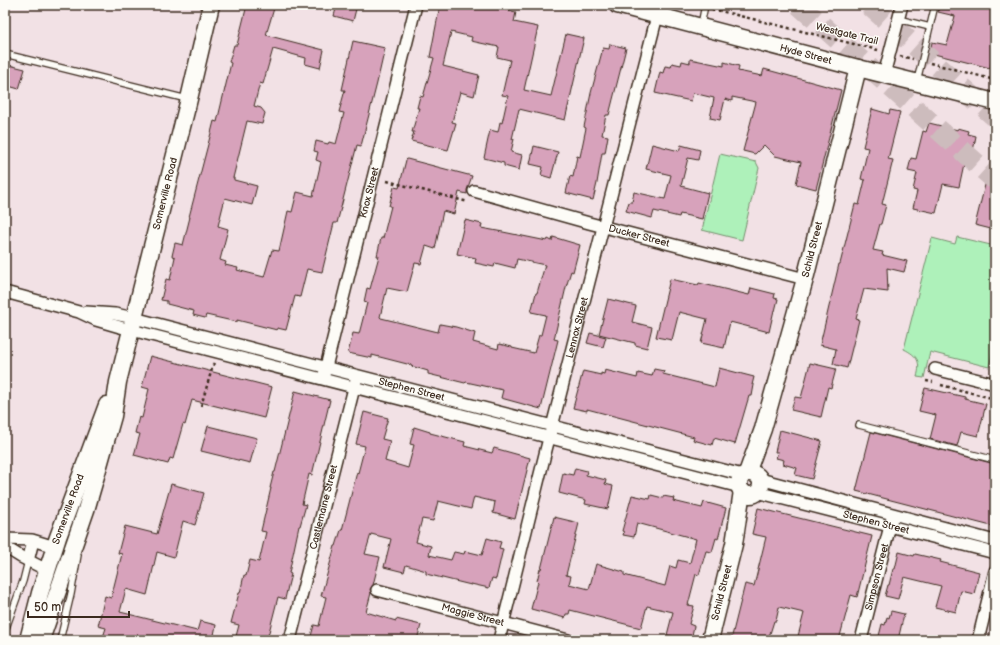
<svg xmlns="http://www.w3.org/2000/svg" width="1000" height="645" font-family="'Balsamiq Sans',sans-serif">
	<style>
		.green { fill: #aef1ba; stroke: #748e6c }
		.building { fill: #d7a2bb; stroke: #3b2a1e }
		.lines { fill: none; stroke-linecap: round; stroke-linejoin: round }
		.highway-tunnel { stroke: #cdbcbd; stroke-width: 21; stroke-dasharray: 21 10; stroke-linecap: butt }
		.lane-casing { stroke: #3b2a1e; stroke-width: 8 }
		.street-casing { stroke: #3b2a1e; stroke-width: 14 }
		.secondary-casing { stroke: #3b2a1e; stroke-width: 19 }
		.path { stroke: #3b2a1e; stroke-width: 2.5; stroke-dasharray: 3 3; stroke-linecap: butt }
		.lane { stroke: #fdfcf7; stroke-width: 5.5 }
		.street { stroke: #fdfcf7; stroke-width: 11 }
		.secondary { stroke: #fdfcf7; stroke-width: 16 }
		.labels { text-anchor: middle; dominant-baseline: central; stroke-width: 3; stroke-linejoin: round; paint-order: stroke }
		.street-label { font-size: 10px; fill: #3b2a1e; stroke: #fdfcf7 }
	</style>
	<rect width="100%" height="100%" fill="#f2e1e5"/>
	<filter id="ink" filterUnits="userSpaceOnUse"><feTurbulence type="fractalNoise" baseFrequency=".025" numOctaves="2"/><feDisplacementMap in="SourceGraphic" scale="8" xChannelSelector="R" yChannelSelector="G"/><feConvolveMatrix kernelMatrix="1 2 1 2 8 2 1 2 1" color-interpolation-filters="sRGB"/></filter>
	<g filter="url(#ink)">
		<path class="green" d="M720 154 756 162 759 168 742 240 702 230Z
			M957 237 995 246V342L989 367 930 352 924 378 917 377C921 362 918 356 904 349L932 238 955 244Z"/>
		<path class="building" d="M247 5H275L266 35 324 50 320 68 305 64 306 58 273 49 263 84 260 83 254 106 261 108 265 113 262 124 247 121 233 178H234V180L257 186 252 205 225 198 218 226 228 229 220 260 226 262 225 265 238 268 237 270 264 277 272 250 279 251 288 211 292 212 297 192 313 196 321 162 316 160 318 152 314 151 316 141 328 144 329 142 336 144 344 113 339 112 345 90H342L353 41 385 48 377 83 361 146 357 145 337 223H334L322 272 307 269 300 297 295 296 286 330 277 328V330L237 320V322L206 315 205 318 193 315 194 311 167 304V301L161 300 166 279 170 280 175 257 172 256 175 243 183 245 190 217H189L211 133 214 121 217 122 231 63 229 62 234 45H237Z
			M337 5H357L353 21 334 16Z
			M440 5H484L516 12 514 22 538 27 524 90 551 96 566 34 584 38 565 120 519 109 512 139H514L511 152 522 155 519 170 504 166V163L484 158 490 130 498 132 500 122 502 123 508 96 502 95 510 60 497 57 499 47 471 41 472 37 451 32 443 66 479 75 474 96 460 92 452 122 456 123 448 150 411 141 414 132H412L419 108H417L420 96 423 97 434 58 430 57Z
			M939 5H995V49L990 68 930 53 932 42 947 45 955 16 938 12Z
			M610 44 626 48 609 115H606L602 135 608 136 605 153H602L597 183 593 200 566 193 570 176 573 177 577 156 580 157 586 128 584 127 591 93 603 48 609 49Z
			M690 59 724 66V62L739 66 738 71 762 76 764 69 841 90 816 189 796 184 801 162 775 156 764 145 755 154 743 151 756 102 732 97V101L725 99 720 120 710 118 714 98 693 93 691 101 655 93 660 72 663 73 665 66 671 67 672 63 681 65 682 61 690 63Z
			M5 64 25 69 19 89 5 85Z
			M872 109 889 114 890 110 900 112 888 159 893 160 882 204 886 205 881 224H880L873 250 883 252 882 255 907 261 904 272 887 268 888 292 864 289 856 319 859 320 847 368 833 364 836 349 820 345 839 264H840L855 204 859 205 865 180 861 179 868 148 863 147Z
			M929 123 958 130V128L969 131 968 134 976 136 971 161 965 159 959 187 943 184 936 213 913 208 917 191 913 190 917 173 908 171 911 158 916 159 923 131 926 132Z
			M652 144 679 151 681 145 700 150 698 160 688 158 681 186 708 193 702 219 680 214 679 217 654 211 652 218 626 211 629 202H632L634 192 665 199 671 175 646 169Z
			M534 146 558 152 551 178 541 175 543 167 530 164Z
			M407 159 472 176 467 190V194L459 192 454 214 443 211 435 249 426 246 421 264 415 263 407 292 387 288 380 317 381 318 438 332 440 324 456 327 475 333 473 342 498 349 499 344 512 347V348L534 353 539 335H541L546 315 531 312 536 293H537L545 265 517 259 515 268 495 263 494 267 475 263 476 258 457 254 465 220 482 224 481 228 503 232 547 241 548 239 552 241 553 237 580 245 573 272 571 271 566 287 554 339 558 340 541 409 501 398 503 390 466 382 465 383 428 374V371L411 366V365L372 355V358L348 353 353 333 359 334 367 303 364 302 367 288 370 289 379 256H377L381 238H383L391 206H389L394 187 399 188 406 160Z
			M991 161H995V230L975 225Z
			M670 279 698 285 699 283 749 295 751 288 775 294 774 298 778 299 775 311 774 310 769 332 730 322 724 348 701 343 707 319 679 312 672 340 656 337Z
			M608 299 636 306 632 322 652 327 647 348 635 345V343L599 334Z
			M590 333 606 337 603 347 587 343Z
			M150 356 272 387 264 418 192 400 185 425 183 424 173 459 170 458 168 464 134 455 140 434 135 433 139 417 142 418 149 389 142 387Z
			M810 363 836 369 831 388 828 387 821 417 791 410 795 397 801 398Z
			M719 368 754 377 752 385H754L752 396H749L735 444 714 438 712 445 693 440 694 437 587 409V411L573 408 583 371 601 375V373L604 374 605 370 637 378 638 373 652 376 654 369 664 371 663 374 715 387Z
			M925 388 965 397V399L986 404 978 436 961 432 957 446 930 439 936 415 919 411Z
			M295 391 330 400 312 475 309 474 303 500 302 504 306 505 300 526H299L289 573 291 574 288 586 285 599 278 597 267 640H235L239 625 231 623 239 593H240L244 575 246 576 250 560 259 562 266 532 261 531 271 488H270L274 472H275Z
			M364 412 388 418 382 439 390 441 385 461 408 468 414 445 410 444 414 427 430 432V433L465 442 464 446 492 453 494 448 530 458 515 519 493 513 495 502 474 497 471 509 438 501 433 521 422 519 416 542 431 546 429 555 451 560 454 552 464 554 465 551 482 555 487 538 501 542 499 548 503 549 496 579 492 578 489 588 471 584V585L426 574V571L406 565 404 572 384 567 391 539 371 534 365 554 380 557 373 585 370 589 371 593 366 612 396 621V619L421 625 417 640H310L314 625 319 626 326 597 321 596 335 546H336L341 530H342L348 507 357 472 358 473 365 446 356 444Z
			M208 426 257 438 250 463 201 451Z
			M780 430 822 441 812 479 795 475 797 468 783 464 784 460 776 458 778 452H775Z
			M871 432 995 464V527L856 491Z
			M575 468 587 471 586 475 606 480 605 484 613 486 608 509 585 504 586 500 559 493 563 473 573 475Z
			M171 484 204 493 195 525 183 521 174 557 157 552 147 595 126 589 120 612 197 631 200 621 216 625 214 635 218 636V640H102L106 628 98 626 105 596 111 598 122 554 118 553 125 526 157 534Z
			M632 495 650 499 651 495 663 498V496L674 498 673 501 702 508 704 502 726 508 718 539 716 538 712 552 706 551 699 575 696 574 688 605 694 606 689 624 694 626 691 640H686L667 635 673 612 647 606 641 628 570 610 569 614H566L565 618 531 609 538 582 537 581 540 569H541L554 517 579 523 566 575 571 576 569 584 589 589 596 564 624 572V575L665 586 670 566 676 568 678 560 690 563 696 539 637 523 634 537 623 535 624 532 622 531Z
			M758 508 872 536 857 597 851 595 839 640H797L804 613 779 607 776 621H774L768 640H731L745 584 754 586 766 537 752 534Z
			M899 552 914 556 915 554 941 560 940 562 979 572 974 594 961 591 956 612 935 607 941 586 904 577 898 599 885 596 888 585H889L893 569H895Z
			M891 611 904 614 898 640H878L882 624 885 625 887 617 889 618Z"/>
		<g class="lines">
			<path class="highway-tunnel" d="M799 5 995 180
				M869 5 995 117"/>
			<defs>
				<path id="lane" d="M898 19 930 27
					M701 25 705 5
					M5 54 187 99
					M917 81 935 5
					M859 425 995 460
					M5 631 23 581 28 561
					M60 640 71 594 78 555"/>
				<g id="street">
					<path d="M884 75 902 5"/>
					<path id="s1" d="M474 191 589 223 805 279"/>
					<path d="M5 292 79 312 96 320 120 327 470 417 740 487"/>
					<path id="s2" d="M86 312 115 314 134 318 743 475"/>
					<path d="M935 369 995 384"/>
					<path id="s3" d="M324 375 416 5"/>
					<path d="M760 479 995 541"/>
					<path id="s4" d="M757 492 995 553"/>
					<path d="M5 539 32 540 55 547"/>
					<path d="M5 547 21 557 47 570"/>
					<path d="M28 561 33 541"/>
					<path id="s5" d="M377 590 568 640"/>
					<path id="s6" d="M290 640 356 380"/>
					<path id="s7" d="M499 640 546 450 657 16"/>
					<path id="s8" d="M861 640 892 518"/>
					<path d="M978 640 995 571"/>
				</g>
				<g id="secondary">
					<path id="s9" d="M617 5 858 68 995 102"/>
					<path id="s10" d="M747 473 763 429 805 279 858 68"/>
					<circle cx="750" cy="484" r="11"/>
					<path id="s11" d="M28 640 40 593 58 537 107 405"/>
					<path id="s12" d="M41 640 86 510 98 469 113 416 118 382 189 99 211 5"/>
					<path id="s13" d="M710 640 734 544 742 491"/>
				</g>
			</defs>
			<use href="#lane" class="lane-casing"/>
			<use href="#street" class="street-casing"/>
			<use href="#secondary" class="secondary-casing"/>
			<path class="path" d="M712 9 878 50
				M900 56 913 59
				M930 63 995 80
				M387 181 468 202
				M926 381 933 382
				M941 385 995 399
				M201 406 214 362"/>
			<use href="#lane" class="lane"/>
			<use href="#street" class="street"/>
			<use href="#secondary" class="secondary"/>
		</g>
	</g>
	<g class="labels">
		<g class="street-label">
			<text transform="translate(847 34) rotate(14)">Westgate Trail</text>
			<text stroke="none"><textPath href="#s9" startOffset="195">Hyde Street</textPath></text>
			<text stroke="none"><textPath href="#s3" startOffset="188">Knox Street</textPath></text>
			<text stroke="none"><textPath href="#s12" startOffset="464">Somerville Road</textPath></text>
			<text stroke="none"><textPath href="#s1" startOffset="171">Ducker Street</textPath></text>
			<text stroke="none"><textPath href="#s10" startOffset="233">Schild Street</textPath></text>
			<text stroke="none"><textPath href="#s7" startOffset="322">Lennox Street</textPath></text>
			<text stroke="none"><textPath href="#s2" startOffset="335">Stephen Street</textPath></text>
			<text stroke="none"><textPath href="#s6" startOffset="137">Castlemaine Street</textPath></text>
			<text stroke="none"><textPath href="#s11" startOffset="137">Somerville Road</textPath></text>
			<text stroke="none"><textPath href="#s4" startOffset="123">Stephen Street</textPath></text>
			<text stroke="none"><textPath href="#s8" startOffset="65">Simpson Street</textPath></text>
			<text stroke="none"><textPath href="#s13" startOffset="49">Schild Street</textPath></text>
			<text stroke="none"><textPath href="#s5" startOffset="99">Maggie Street</textPath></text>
		</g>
	</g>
	<rect width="1000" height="645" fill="none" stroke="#fdfcf7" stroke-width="20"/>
	<rect x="10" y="10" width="980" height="625" fill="none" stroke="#3b2a1e" stroke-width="1.5" filter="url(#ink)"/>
	<path d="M28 611v6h101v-6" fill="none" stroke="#3b2a1e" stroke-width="2"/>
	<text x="34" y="611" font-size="12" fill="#3b2a1e" stroke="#fdfcf7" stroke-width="3" paint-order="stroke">50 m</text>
</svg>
